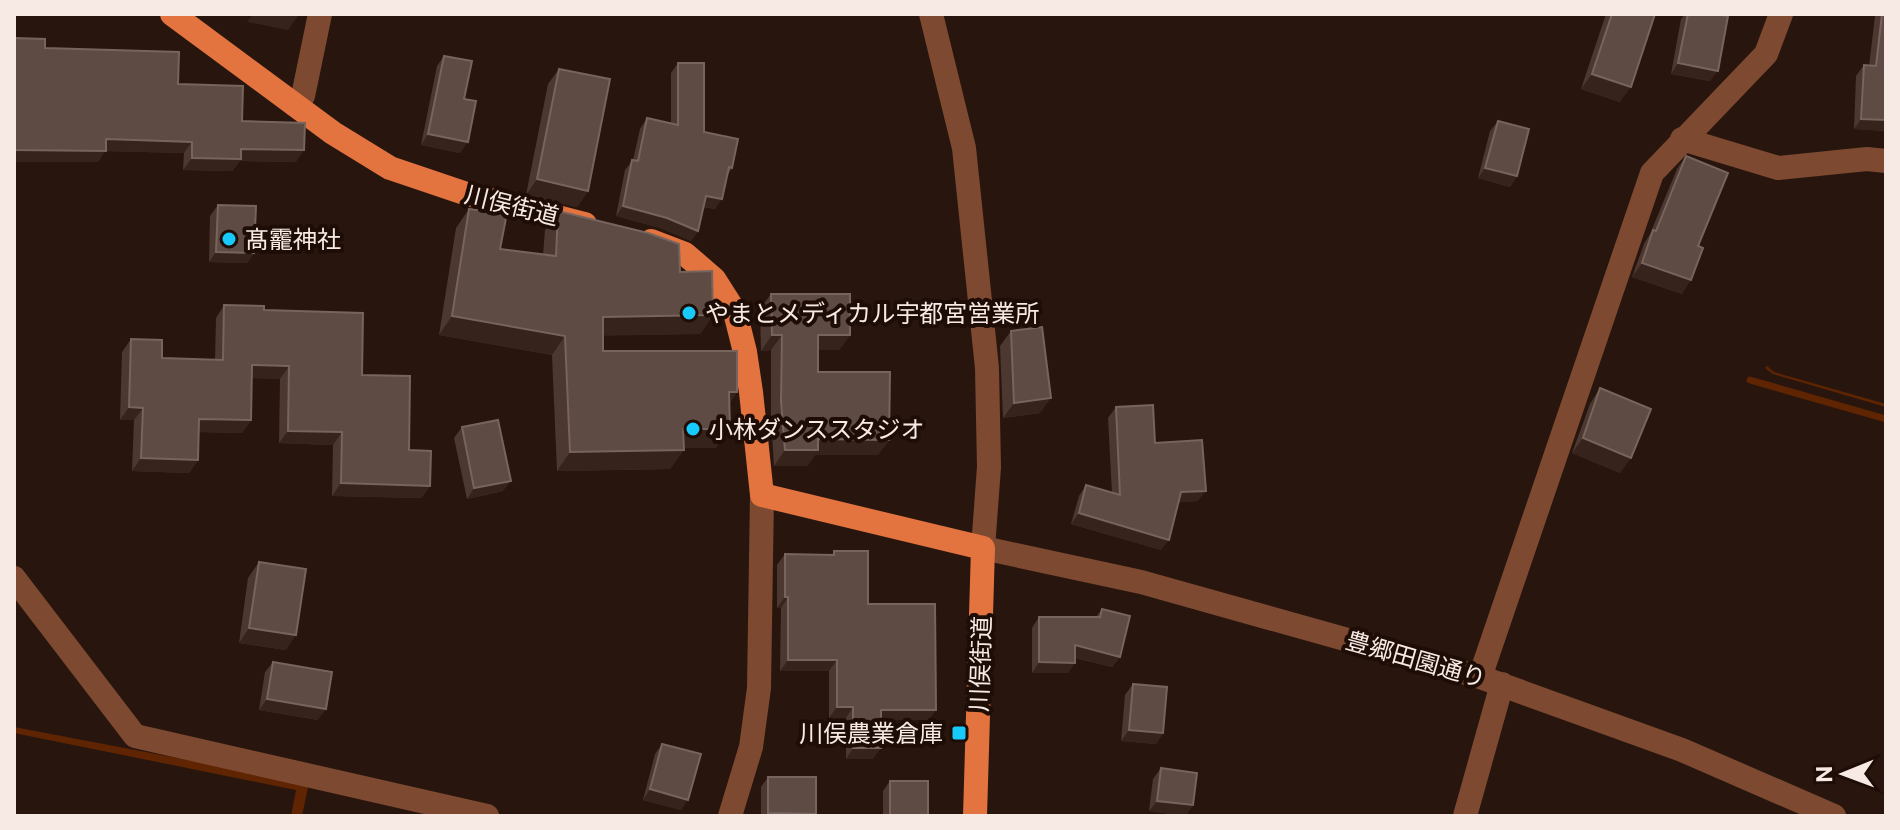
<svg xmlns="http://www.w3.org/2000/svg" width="1900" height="830" font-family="'Public Sans','Noto Sans JP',sans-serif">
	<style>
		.water { fill: #5f2402 }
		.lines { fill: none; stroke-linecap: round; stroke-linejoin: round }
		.stream { stroke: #5f2402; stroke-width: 7 }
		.minor { stroke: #7e4931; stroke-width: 24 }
		.major { stroke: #e3743f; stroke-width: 24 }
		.wall { fill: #4c3831 }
		.shaded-wall { fill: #36231b }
		.building { fill: #5e4b44; stroke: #76645d; stroke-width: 2 }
		.poi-dot { fill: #18cafc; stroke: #1e0d06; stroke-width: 3 }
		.labels { text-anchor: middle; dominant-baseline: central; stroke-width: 8; stroke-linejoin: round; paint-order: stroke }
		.street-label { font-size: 24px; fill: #f7eae4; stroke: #1e0d06 }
		.poi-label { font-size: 24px; fill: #f7eae4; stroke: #1e0d06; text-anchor: start }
	</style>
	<rect width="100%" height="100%" fill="#28160e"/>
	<path class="water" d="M1767 366 1774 372 1886 404V407L1773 374 1765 368Z
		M14 727 309 783 302 816H291L296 790 14 733Z"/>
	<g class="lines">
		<path class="stream" d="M1750 380 1886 419"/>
		<path class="minor" d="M931 14 964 148 987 368 989 467 983 548 1141 582 1480 677 1682 750 1834 816
			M295 105 303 96 320 14
			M1682 139 1778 168 1867 159 1886 161
			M14 578 135 736 487 816
			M1480 677 1652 173 1766 54 1781 14
			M730 816 751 747 759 688 762 495
			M1465 816 1502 684"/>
		<path class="major" d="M172 14 333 133 390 168 464 193 585 224
			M651 241 685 254 714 279 735 312 745 352 751 392 762 495 983 548 975 816"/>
	</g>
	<path class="wall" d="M1606 14H1655L1620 102 1581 89Z
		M1685 14H1716L1710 81 1671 74 1681 19Z
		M1877 14H1886V131L1854 129 1856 76 1864 65 1869 66 1875 16Z
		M14 38 45 48 178 84 242 121 296 162 240 161 232 171 183 170 184 153 105 151 98 162H14Z
		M444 56 464 99 460 153 421 145 437 66Z
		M678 63 704 132 732 168 727 176 715 209 703 207 698 231 691 241 660 228 616 216 625 170 633 160 640 129 647 118 671 123V73Z
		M559 69 588 191 577 207 526 195 548 84Z
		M1498 121 1517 176 1510 187 1478 178 1490 131Z
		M1686 156 1698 246 1682 294 1632 277 1644 244 1650 234 1677 169Z
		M218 205 254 253 247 263 209 262 210 216Z
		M469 209 500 249 543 255 545 230 558 211 680 272 713 315 700 334 603 335V351L737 392 729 404 716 448H683L670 469 557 471 552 355 439 335 456 228Z
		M771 294 850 335 839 350H818V372L889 440 878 455H815L807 466H774L771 417V350L761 351 760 309Z
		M224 305 264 310 362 375 430 486 421 498 332 496 333 445 279 443 280 379 252 378 251 420 242 433 198 432V460L189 473 132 471 134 420H120L122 352 131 339 162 358 215 360 216 318Z
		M1011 331 1040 413 1003 418 1000 346Z
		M1600 388 1620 473 1572 453 1590 404Z
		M1116 407 1155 443 1198 501 1178 502 1161 550 1071 524 1079 496 1086 485 1112 493 1108 418Z
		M462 427 503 491 467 499 454 438Z
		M834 551 868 604 929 720H881L873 759H846V718H829V671H780L781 608H777V565L785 554 832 555Z
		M259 562 286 650 239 643 248 578Z
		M1102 609 1120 657 1112 667 1075 658 1068 673H1032V628L1039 617H1096Z
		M273 662 318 720 259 710 265 672Z
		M1133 684 1163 733 1156 744 1121 741 1125 695Z
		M662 744 681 810 643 800 655 754Z
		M1161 768 1186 816 1149 811 1153 779Z
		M768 777 816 814 814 816H761V787Z
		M890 781 928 816H883V791Z"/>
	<path class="shaded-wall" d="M253 14H286L298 16 288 30 247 22Z
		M1678 63 1718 71 1710 81 1671 74Z
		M1592 74 1631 87 1620 102 1581 89Z
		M1861 119 1886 120V131L1854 129Z
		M428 134 468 142 460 153 421 145Z
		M106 139 192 142 184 153 105 151 98 162H14V150Z
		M241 149 304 150 296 162 240 161 232 171 183 170 192 158Z
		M1485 168 1517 176 1510 187 1478 178Z
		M537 179 588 191 577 207 526 195Z
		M706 196 722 199 715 209 699 206Z
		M623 206 667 218 698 231 691 241 660 228 616 216Z
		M216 252 254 253 247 263 209 262Z
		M1642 263 1691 280 1682 294 1632 277Z
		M713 315 700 334 590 336 603 317Z
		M452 316 565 336 552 355 439 335Z
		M772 335H782L771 350 761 351Z
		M818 335H850L839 350H807Z
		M252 365 289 366 280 379 243 378Z
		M729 392H737L724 411Z
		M1051 398 1040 413 1003 418 1014 403Z
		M129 407 143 408 134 420H120Z
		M199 419 251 420 242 433 190 432Z
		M683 429H730L716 448H670Z
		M288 431 342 432 333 445 279 443Z
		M1583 438 1631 458 1620 473 1572 453Z
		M818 439 889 440 878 455H815L807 466H774L785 450Z
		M684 450 670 469 557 471 570 452Z
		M141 458 198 460 189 473 132 471Z
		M511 481 503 491 467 499 474 488Z
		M341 483 430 486 421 498 332 496Z
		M1206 491 1198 501 1174 503 1181 492Z
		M1079 513 1169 540 1161 550 1071 524Z
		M785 597H788L781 608H777Z
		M249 628 296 635 286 650 239 643Z
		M1075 645 1120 657 1112 667 1068 656Z
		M788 660H837L829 671H780Z
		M1039 662 1075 663 1068 673H1032Z
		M267 699 326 709 318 720 259 710Z
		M837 707H853L846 718H829Z
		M881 710H936L929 720H873Z
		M1129 730 1163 733 1156 744 1121 741Z
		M853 748H881L873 759H846Z
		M650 789 688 800 681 810 643 800Z
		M1157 801 1193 805 1186 816 1149 811Z
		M768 813 816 814 814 816H766Z"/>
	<path class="building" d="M1612 14H1655L1631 87 1592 74Z
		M1688 14H1716L1728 16 1718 71 1678 63Z
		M1882 14H1886V120L1861 119 1864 65 1876 66Z
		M14 38 45 39V48L179 52 178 84 243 86 242 121 305 123 304 150 241 149V159L192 158V142L106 139V151L14 150Z
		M444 56 472 61 464 99 476 101 468 142 428 134Z
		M678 63H704V132L738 139 732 168 729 167 722 199 706 196 698 231 667 218 623 206 632 160 638 161 647 118 678 125Z
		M559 69 610 79 588 191 537 179Z
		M1498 121 1529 129 1517 176 1485 168Z
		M1686 156 1728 173 1698 246 1703 248 1691 280 1642 263 1653 230 1656 231Z
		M218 205 256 206 254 253 216 252Z
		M469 209 507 213 500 249 556 256 558 211 648 233 679 244 680 272 712 271 713 315 603 317V351H737V392H729L730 429H683L684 450 570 452 565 336 452 316Z
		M771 294H850V335H818V372H890L889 440 818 439V450H785L781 401 782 335H772Z
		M224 305 264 306V310L363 313 362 375 410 376 409 450 431 451 430 486 341 483 342 432 288 431 289 366 252 365 251 420 199 419 198 460 141 458 143 408 129 407 131 339 162 340V358L223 360Z
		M1042 327 1051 398 1014 403 1011 331Z
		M1600 388 1651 409 1631 458 1583 438Z
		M1153 405 1155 443 1202 440 1206 491 1181 492 1169 540 1079 513 1086 485 1120 495 1116 407Z
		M498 420 511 481 474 488 462 427Z
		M834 551H868V604H935L936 710H881V748H853V707H837V660H788V597H785V554L834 555Z
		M259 562 306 569 296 635 249 628Z
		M1102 609 1130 616 1120 657 1075 645V663L1039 662V617H1100Z
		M273 662 332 672 326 709 267 699Z
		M1133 684 1167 687 1163 733 1129 730Z
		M662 744 701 754 688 800 650 789Z
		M1161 768 1197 773 1193 805 1157 801Z
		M768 777H816V814L768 813Z
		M890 781H928V816H890Z"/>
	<g class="poi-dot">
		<circle cx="229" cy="239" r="8"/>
		<circle cx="689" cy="313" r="8"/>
		<circle cx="693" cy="429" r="8"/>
		<rect x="951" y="725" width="16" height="16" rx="4"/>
	</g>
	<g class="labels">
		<g class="street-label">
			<text transform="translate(512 205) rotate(14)">川俣街道</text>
			<text transform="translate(1416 659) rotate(16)">豊郷田園通り</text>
			<text transform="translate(980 664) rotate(-88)">川俣街道</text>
		</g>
		<g class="poi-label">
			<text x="245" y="239">髙靇神社</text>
			<text x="705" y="313">やまとメディカル宇都宮営業所</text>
			<text x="709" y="429">小林ダンススタジオ</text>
			<text x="943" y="733" text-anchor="end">川俣農業倉庫</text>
		</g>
	</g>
	<rect width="1900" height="830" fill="none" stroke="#f7eae4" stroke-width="32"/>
	<g transform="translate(1844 774) rotate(269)" stroke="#1e0d06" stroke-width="6" paint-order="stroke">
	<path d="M0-6L14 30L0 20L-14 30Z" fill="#f7eae4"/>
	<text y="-12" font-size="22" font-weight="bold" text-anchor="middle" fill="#f7eae4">N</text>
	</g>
</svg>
